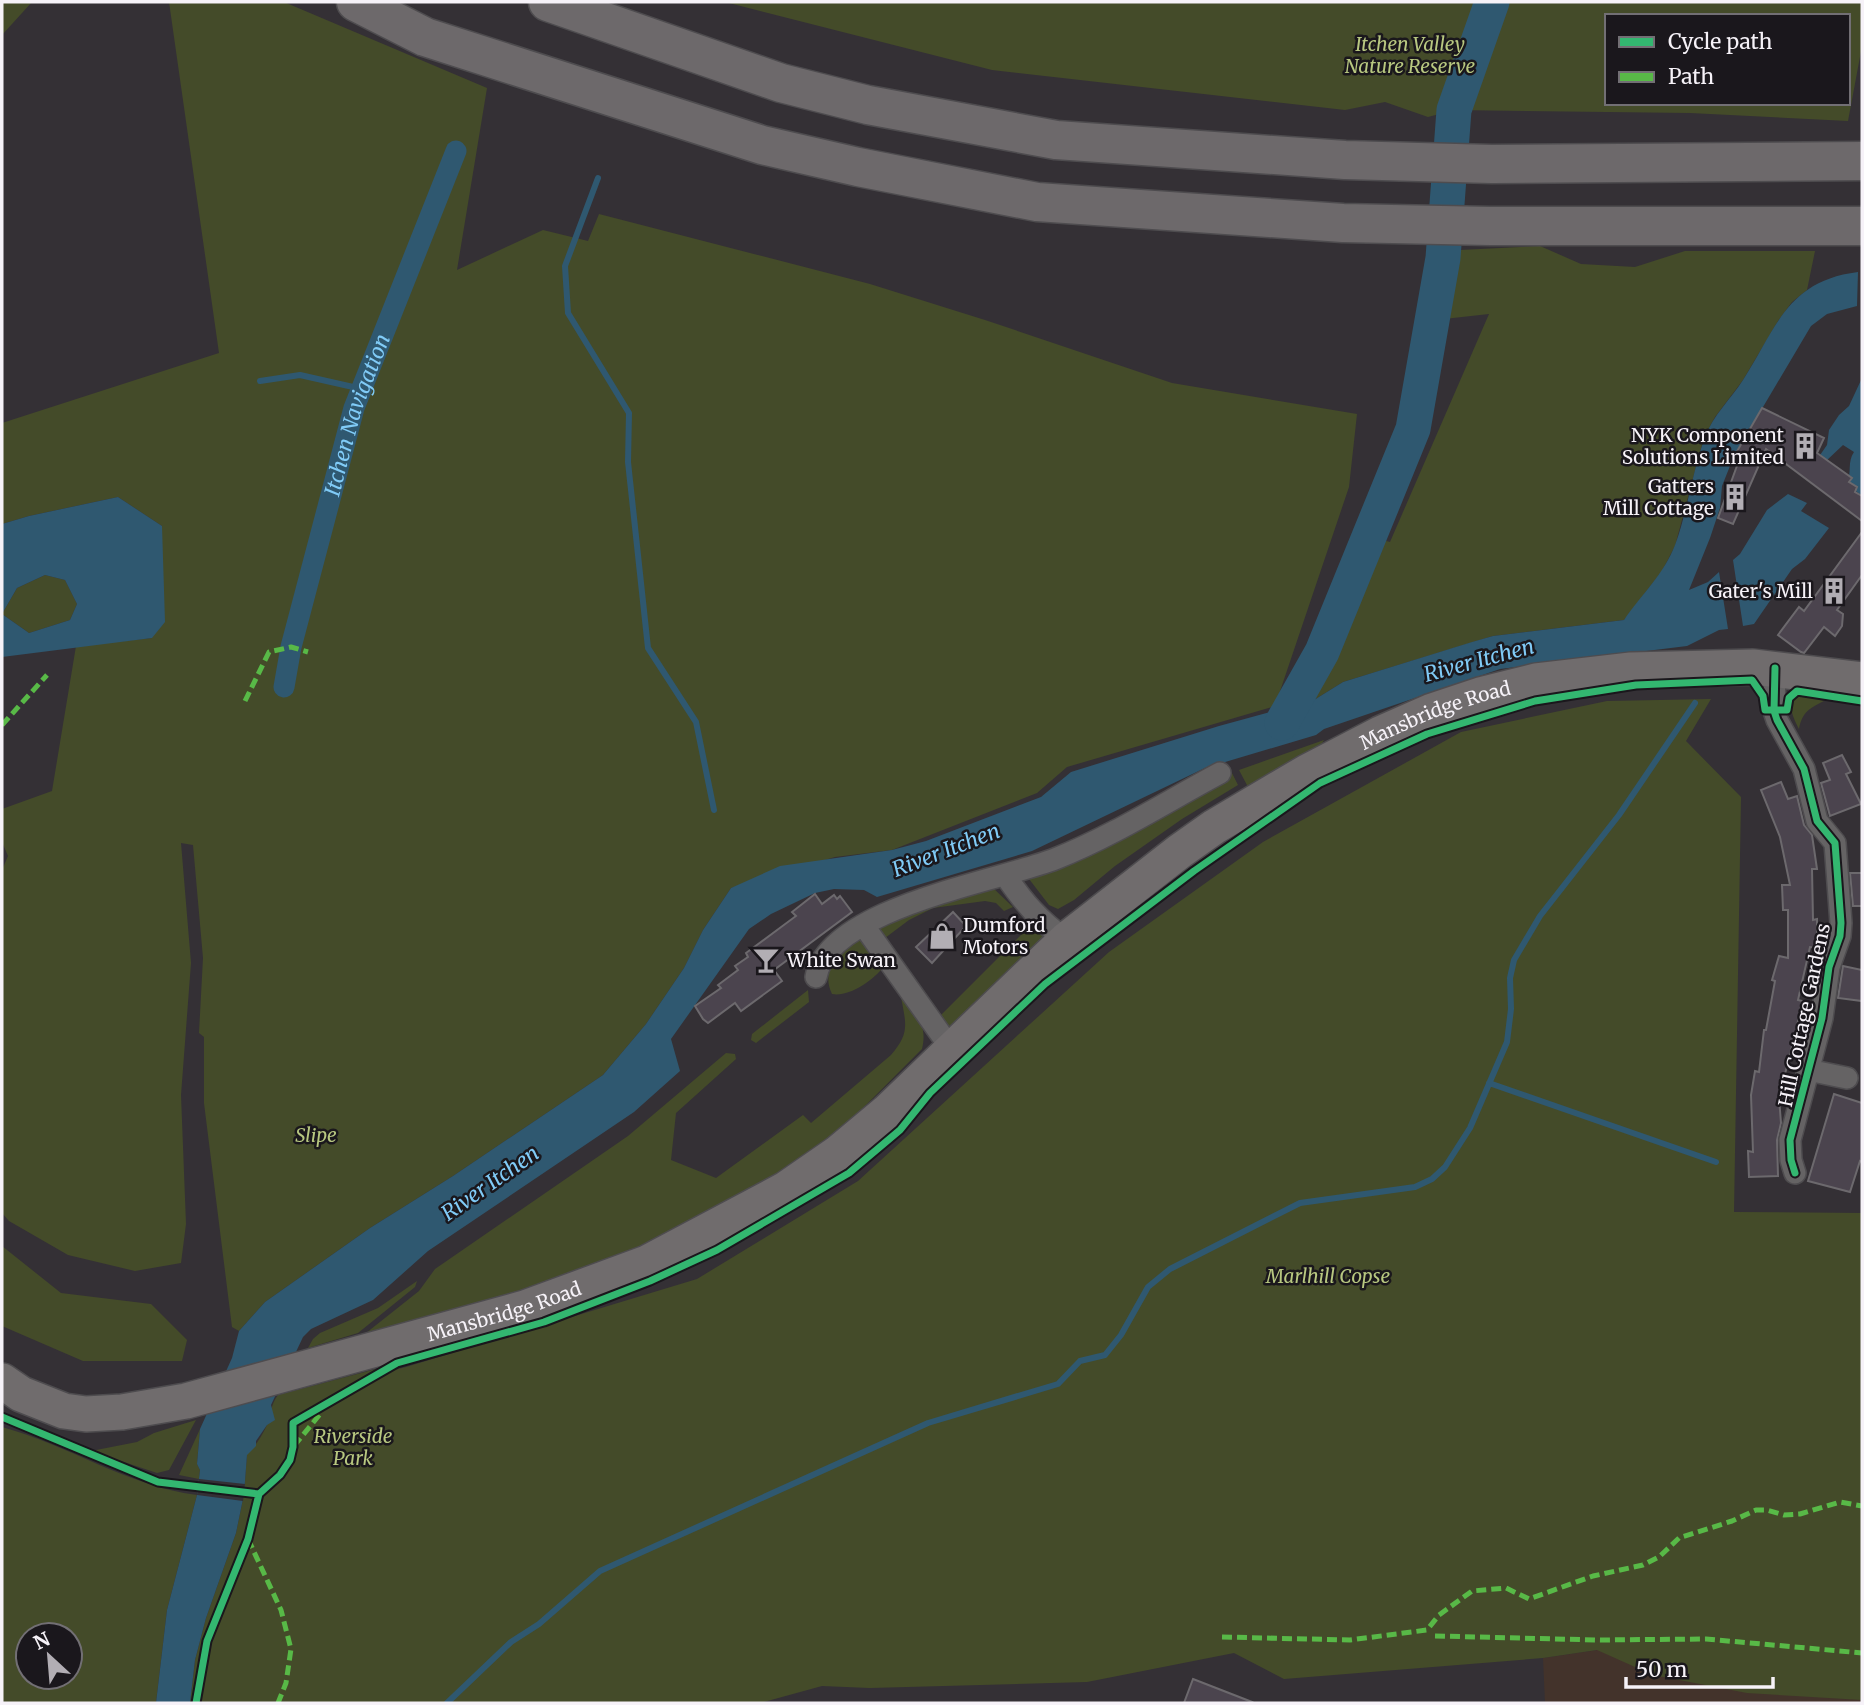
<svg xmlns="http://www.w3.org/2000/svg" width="1864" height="1705" font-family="Merriweather,serif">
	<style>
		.education { fill: #43332b }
		.green { fill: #444b29; fill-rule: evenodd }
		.water { fill: #2f5870; fill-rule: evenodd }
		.pier { fill: #343035 }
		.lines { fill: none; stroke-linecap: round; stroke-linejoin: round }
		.stream { stroke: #2f5870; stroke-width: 6 }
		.canal { stroke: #2f5870; stroke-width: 21 }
		.river { stroke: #2f5870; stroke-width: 35 }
		.building { fill: #4b444e; stroke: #6c696d; stroke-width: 2 }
		.street-casing { stroke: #4e4c4f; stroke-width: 24 }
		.primary-casing { stroke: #4e4c4f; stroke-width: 38 }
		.highway-casing { stroke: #4e4c4f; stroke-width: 41 }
		.street { stroke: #656364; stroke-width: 21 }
		.primary { stroke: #706c6d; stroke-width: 35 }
		.highway { stroke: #6d696b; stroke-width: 38 }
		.quiet { stroke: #58b947; stroke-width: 5; stroke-dasharray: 10 5; stroke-linecap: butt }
		.cycleway-casing { stroke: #1a171c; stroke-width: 11 }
		.cycleway { stroke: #33b770; stroke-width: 7 }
		.labels { text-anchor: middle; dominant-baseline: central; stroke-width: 5; stroke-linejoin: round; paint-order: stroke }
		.park-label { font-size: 19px; font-style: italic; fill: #b8c880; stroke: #1a171c }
		.poi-label { font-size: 19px; fill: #f6f2f8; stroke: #1a171c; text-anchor: end }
		.street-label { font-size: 19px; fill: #f6f2f8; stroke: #1a171c }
		.water-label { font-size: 21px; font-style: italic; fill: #80cbf7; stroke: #1a171c }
	</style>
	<rect width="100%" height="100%" fill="#343035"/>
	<path class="education" d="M1862 1646V1703H1545L1543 1658 1597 1650Z"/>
	<path class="green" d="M2 2H32L2 35Z
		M169 2H284L487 88 457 270 543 230 588 241 599 214 870 284 985 320 1172 383 1357 414 1349 487 1275 706 1067 767 1037 793 892 850 835 857 731 888 703 930 684 968 646 1024 603 1075 453 1176 370 1228 265 1302 239 1331 232 1327 204 1103V1037L199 1033 203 958 193 845 181 843 191 963 181 1095 186 1224 181 1263 135 1271 68 1255 9 1221 2 1213V870L8 856 2 842V809L52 791 76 646 152 638 162 526 118 497 29 516 2 524V423L219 353Z
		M725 2H1862V46L1848 121 1690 113 1454 110 1428 117 1385 102 1345 110 992 70ZM1607 16H1848V103H1607Z
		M1540 246 1581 264 1635 267 1685 251H1815L1807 290 1792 302 1778 321 1743 380 1715 417 1704 437 1675 546 1662 571 1624 620 1493 636 1343 682 1314 700 1312 698 1323 678 1376 538 1390 542 1489 314 1444 319 1460 250Z
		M45 575 65 580 77 604 70 620 29 633 2 614 17 588Z
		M1803 694 1824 701C1810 708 1802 712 1799 729 1793 717 1788 708 1795 696Z
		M1711 699 1686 741 1741 797 1734 1212 1862 1213V1700L1747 1693 1653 1675 1597 1650 1543 1658 1284 1679 1234 1653 1087 1682 870 1688 822 1686 760 1703H190L195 1660 206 1618 236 1533 244 1494 247 1454C255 1447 262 1436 266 1427 272 1415 269 1407 278 1395L376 1369 386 1372 406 1367 697 1279 858 1181 1109 952 1263 842 1461 732 1607 701Z
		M1324 740 1319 748 1248 787 1239 770Z
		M1232 773 1238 785 1182 819 1115 866 1074 900 1058 909 1049 905 1026 875Z
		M992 887 1013 907 1004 911 996 903 985 901 933 908 909 920 885 938 877 925Z
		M1032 924 1046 938 952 1032 939 1017Z
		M862 936 878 961 881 970C870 982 849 997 832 994 819 967 843 953 862 936Z
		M808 990 809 1002 756 1043 751 1040 752 1034Z
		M901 997C916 1015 928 1024 922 1049L844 1127 766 1189 641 1251 523 1295 361 1337 419 1291 435 1269 628 1136 726 1053 735 1054 736 1059 676 1113 671 1160 716 1178 803 1115 811 1123 891 1055C910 1033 906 1024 901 997Z
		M2 1246 61 1293 151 1304 187 1340 182 1361H83L2 1326Z
		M417 1281 415 1287 358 1333 308 1348 313 1339 320 1333 378 1308Z
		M196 1420 169 1470 157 1473 91 1451 137 1442 154 1433Z
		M2 1427C69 1445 127 1486 197 1495L167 1610 156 1703H2ZM28 1635H70V1677H28Z
		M200 1429 197 1464 200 1470 199 1479 179 1475Z"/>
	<path class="water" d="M1858 272 1857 306 1827 314 1811 326 1734 456 1722 486 1720 508 1710 538 1689 590 1708 582 1719 572 1728 629 1719 630 1687 646 1500 669 1324 729 1316 735 1205 768 1032 851 877 897 864 890 834 889 815 893 771 914 749 929 671 1039 680 1071 634 1112 428 1251 373 1300 311 1329 303 1337 271 1405 275 1420 267 1425 256 1441V1446L247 1455 244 1494 236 1533 206 1618 195 1660 190 1703H156L167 1610 197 1495 200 1470 197 1464 200 1429 232 1358 239 1331 265 1302 370 1228 453 1176 603 1075 646 1024 684 968 703 930 731 888 780 866 892 850 926 841 1041 797 1071 772 1219 726 1314 700 1343 682 1472 642 1493 636 1624 620C1641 595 1664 574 1675 545 1688 510 1692 472 1705 437 1713 415 1731 399 1743 380 1777 327 1787 281 1858 272Z
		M1862 378V496L1847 484C1852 473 1847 462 1854 452L1843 445 1825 462 1818 458 1827 445 1829 430 1839 415 1849 406Z
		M1788 494 1807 503 1801 511 1829 528 1805 559 1792 569 1754 624 1743 626 1733 560 1740 554 1767 510Z
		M118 497 162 526 165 622 152 638 2 657V524L29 516ZM45 575 65 580 77 604 70 620 29 633 2 614 17 588Z"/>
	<path class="pier" d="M199 1479 245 1484 243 1501 197 1495Z"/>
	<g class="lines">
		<path class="stream" d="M598 178 565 266 568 313 629 413 628 462 648 648 696 722 714 810
			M260 381 300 375 362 389
			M1489 1083 1716 1162
			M447 1703 511 1642 539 1624 600 1571 928 1423 1058 1384 1080 1361 1105 1355 1121 1335 1148 1287 1170 1269 1300 1203 1415 1187 1432 1179 1445 1167 1470 1128 1507 1042 1511 1009 1510 978 1514 960 1540 916 1619 815 1695 703"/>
		<path class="canal" id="s1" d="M284 687 291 647 354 408 456 151"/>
		<path class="river" d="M1282 723 1322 652 1413 429 1443 258 1454 110 1492 2"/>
	</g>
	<path class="building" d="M1762 408 1824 438 1817 453 1852 478 1849 482 1857 487 1855 492 1862 496V521L1766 449 1733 524 1718 518 1738 463 1732 460Z
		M1862 532V575L1837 610 1843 614 1842 626 1835 636 1824 627 1804 653 1801 652 1778 635 1799 607 1804 611Z
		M1842 755 1851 772 1846 774 1861 804 1830 816 1821 783 1830 780 1823 763Z
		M1781 782 1788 799 1797 796 1804 825 1812 835 1817 869H1812L1813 920 1817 919V948L1810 947 1798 1000 1802 1001 1797 1026 1779 1098 1781 1123 1777 1140 1778 1176 1749 1177 1748 1151 1753 1152 1751 1095 1755 1071 1759 1072 1764 1030H1766L1775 981 1772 980 1779 956 1788 958V910H1783L1782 885H1790L1780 837 1761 790Z
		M1850 873H1862V906H1853Z
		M815 894 822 904 834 895 837 899 840 896 852 912 774 970 782 981 741 1011 735 1003 708 1023 703 1019 695 1006 721 988 718 985 738 970 735 966 748 957 746 953 796 916 792 912Z
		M953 912 966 926 932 963 916 947Z
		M1843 966 1862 970V1001L1838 998Z
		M1834 1094 1862 1103V1162L1860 1161 1850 1192 1808 1181Z
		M1193 1679 1252 1702 1251 1703H1184Z"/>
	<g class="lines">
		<defs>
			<path id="street" d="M1775 668 1774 711 1777 720 1804 769 1817 821 1835 843 1841 923 1840 936 1829 967 1822 1018 1790 1140 1791 1160 1795 1173
				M1005 875C1024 903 1039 920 1066 940
				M864 926 952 1050
				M816 977C828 908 999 881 1055 859 1113 836 1166 802 1220 773
				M1808 1070 1847 1078"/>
			<g id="primary">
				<path id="s2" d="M2 1381 21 1394 64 1411 86 1414 122 1412 186 1401 525 1308 647 1263 786 1189 838 1153 887 1112 1066 940 1180 851 1214 827 1307 772 1380 734 1432 711 1480 695 1536 681 1631 670 1753 667 1862 680"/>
			</g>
			<path id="highway" d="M356 2 425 37 762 145 858 167 1037 202 1343 223 1490 226H1862
				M548 2 781 83 868 105 1056 140 1345 160 1492 164 1862 161"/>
		</defs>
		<use href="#street" class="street-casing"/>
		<use href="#primary" class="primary-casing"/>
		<use href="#highway" class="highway-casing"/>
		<use href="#street" class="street"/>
		<use href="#primary" class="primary"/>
		<use href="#highway" class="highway"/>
		<path class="quiet" d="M245 701 269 652 291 647 308 652
			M2 725 47 675
			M294 1446 321 1413
			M248 1539 281 1610 291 1649 286 1683 278 1703
			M1435 1636 1600 1640 1706 1639 1862 1653
			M1222 1637 1350 1640 1427 1630 1439 1615 1472 1591 1506 1588 1529 1599 1593 1576 1643 1565 1659 1557 1679 1538 1732 1521 1756 1510H1767L1784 1515 1800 1514 1840 1502 1862 1506"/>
		<defs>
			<path id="cycleway" d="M1775 668 1774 711 1777 720 1804 769 1817 821 1835 843 1841 923 1840 936 1829 967 1822 1018 1790 1140 1791 1160 1795 1173
				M2 1417 158 1482 259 1494
				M196 1703 207 1641 248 1539 259 1494 280 1475 290 1460 293 1447V1423L397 1363 544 1322 650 1281 717 1250 849 1173 900 1130 930 1093 1045 984 1194 871 1320 783 1427 734 1535 701 1636 685 1752 680 1763 696 1765 710H1787L1789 698 1797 691 1862 701"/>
		</defs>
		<use href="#cycleway" class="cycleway-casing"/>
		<use href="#cycleway" class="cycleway"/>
	</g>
	<defs>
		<symbol id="building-bare" viewBox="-9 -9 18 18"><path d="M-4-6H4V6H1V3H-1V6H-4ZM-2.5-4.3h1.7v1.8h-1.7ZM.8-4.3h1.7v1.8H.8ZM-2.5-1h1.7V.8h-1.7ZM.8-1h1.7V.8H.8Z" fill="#b2aeb4" stroke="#1a171c" stroke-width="2.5" paint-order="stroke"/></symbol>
		<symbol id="shop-bare" viewBox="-9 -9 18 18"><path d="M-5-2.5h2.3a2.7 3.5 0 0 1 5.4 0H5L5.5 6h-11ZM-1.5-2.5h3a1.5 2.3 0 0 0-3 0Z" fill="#b2aeb4" stroke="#1a171c" stroke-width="2.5" paint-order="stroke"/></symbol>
		<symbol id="bar-bare" viewBox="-9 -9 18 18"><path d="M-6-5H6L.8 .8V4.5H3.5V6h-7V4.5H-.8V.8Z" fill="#b2aeb4" stroke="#1a171c" stroke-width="2.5" paint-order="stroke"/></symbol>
	</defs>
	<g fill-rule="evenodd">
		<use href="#building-bare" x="1786" y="427" width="38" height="38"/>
		<use href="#building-bare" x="1716" y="478" width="38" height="38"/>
		<use href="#building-bare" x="1815" y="572" width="38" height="38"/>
		<use href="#shop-bare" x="923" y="917" width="38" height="38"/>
		<use href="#bar-bare" x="747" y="941" width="38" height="38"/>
	</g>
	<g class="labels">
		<g class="park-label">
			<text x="1410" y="44">Itchen Valley<tspan x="1410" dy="22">Nature Reserve</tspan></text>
			<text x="316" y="1135">Slipe</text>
			<text x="1328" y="1276">Marlhill Copse</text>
			<text x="353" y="1436">Riverside<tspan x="353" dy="22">Park</tspan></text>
		</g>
		<g class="poi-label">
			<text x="1784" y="435">NYK Component<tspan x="1784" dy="22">Solutions Limited</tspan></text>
			<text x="1714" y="486">Gatters<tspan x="1714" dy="22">Mill Cottage</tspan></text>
			<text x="1813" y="591">Gater's Mill</text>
			<text x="963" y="925" text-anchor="start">Dumford<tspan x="963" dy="22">Motors</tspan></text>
			<text x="787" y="960" text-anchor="start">White Swan</text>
		</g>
		<g class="street-label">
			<text stroke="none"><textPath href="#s2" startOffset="1642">Mansbridge Road</textPath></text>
			<text transform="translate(1804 1015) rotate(-78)">Hill Cottage Gardens</text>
			<text stroke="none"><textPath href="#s2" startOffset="523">Mansbridge Road</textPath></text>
		</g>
		<g class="water-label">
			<text stroke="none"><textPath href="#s1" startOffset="282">Itchen Navigation</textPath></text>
			<text transform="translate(1479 660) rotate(-15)">River Itchen</text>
			<text transform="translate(946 850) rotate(-21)">River Itchen</text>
			<text transform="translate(490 1183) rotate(-35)">River Itchen</text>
		</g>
	</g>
	<rect width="1864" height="1705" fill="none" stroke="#f6f2f8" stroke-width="7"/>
	<rect x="1605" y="14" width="245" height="91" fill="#1a171c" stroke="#726f74" stroke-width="2"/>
	<rect x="1619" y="37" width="35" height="10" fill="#33b770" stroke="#726f74" stroke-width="2"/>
	<text x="1668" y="49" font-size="21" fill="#f6f2f8">Cycle path</text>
	<rect x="1619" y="72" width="35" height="10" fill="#58b947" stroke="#726f74" stroke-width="2"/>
	<text x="1668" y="84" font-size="21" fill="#f6f2f8">Path</text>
	<g transform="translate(49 1656) rotate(334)"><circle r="33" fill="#1a171c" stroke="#726f74" stroke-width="2"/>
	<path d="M0-5L12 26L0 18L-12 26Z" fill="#b2aeb4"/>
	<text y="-10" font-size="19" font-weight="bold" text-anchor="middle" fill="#f6f2f8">N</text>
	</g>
	<path d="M1626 1677v10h147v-10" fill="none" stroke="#f6f2f8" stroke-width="3.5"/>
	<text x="1636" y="1677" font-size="21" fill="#f6f2f8" stroke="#1a171c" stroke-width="5" paint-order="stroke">50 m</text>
</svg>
